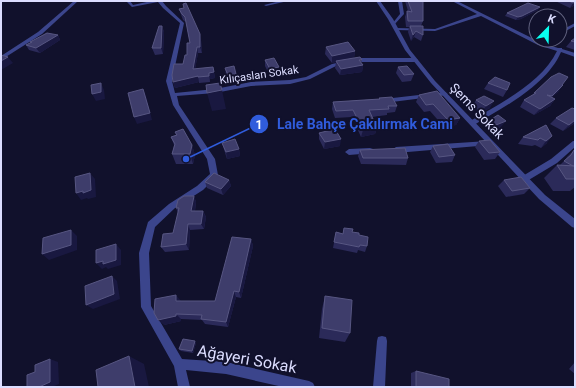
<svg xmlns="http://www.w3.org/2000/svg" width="576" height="388" font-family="Roboto,sans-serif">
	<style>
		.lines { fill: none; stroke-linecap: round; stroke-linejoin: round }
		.minor { fill: #3b458c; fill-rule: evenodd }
		.tertiary { fill: #3b458c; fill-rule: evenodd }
		.wall { fill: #2b2a59 }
		.shaded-wall { fill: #191840 }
		.building { fill: #3e3d6b; stroke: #575682 }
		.labels { text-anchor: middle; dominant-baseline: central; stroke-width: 4; stroke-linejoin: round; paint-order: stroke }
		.far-street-label { font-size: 11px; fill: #dcddff; stroke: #11112c }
		.street-label { font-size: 13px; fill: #dcddff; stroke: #11112c }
		.near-street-label { font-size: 16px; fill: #dcddff; stroke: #11112c }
		.leader { fill: none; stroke: #305cdc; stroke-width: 1.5 }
		.callout-dot { fill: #305cdc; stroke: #11112c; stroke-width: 1.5 }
		.mark-label { font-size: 12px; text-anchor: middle; font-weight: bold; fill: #fff }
		.callout-label { font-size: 14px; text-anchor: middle; font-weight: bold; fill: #305cdc; stroke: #11112c; stroke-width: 4; stroke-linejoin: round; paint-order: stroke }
	</style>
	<rect width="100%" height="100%" fill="#11112c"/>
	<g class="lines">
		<path class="minor" d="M74 1H78L42 34 1 60V56L38 32Z
			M128 1H130L133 5 151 1H162L166 6 184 23 172 81 175 93 215 89 251 82 290 80 306 77 332 64 360 58H415L418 60 415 62H360L336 66 310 79 290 84 251 86 215 93 177 96 179 105 215 159 218 175 203 190 175 208 155 227 149 253 151 306 182 359 226 362 309 381 313 383 315 387H283L226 374 186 370 190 387H178L174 366 141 307 139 253 148 222 169 204 197 186 210 174 207 159 173 105 166 81 180 23 163 8 158 2 132 7 127 2Z
			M280 1H288L266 6 264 5Z
			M398 1H402L404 14 394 25 392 24 400 14Z
			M452 1H457L542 43 558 48H562V49L575 53V57L561 52C547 85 504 107 474 125H470V121C499 104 542 83 557 51L538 45 481 16 435 31 397 30 395 29 397 28 435 29 477 14Z
			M575 23V26L560 34V31Z
			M445 92 448 94 447 95 384 103 381 101 384 99Z
			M488 141 491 143 490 145 396 153 392 150 396 147Z
			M573 141H575V147L557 163 527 181H521L520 179 521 177 551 159Z
			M370 148 373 149 374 151 373 153 349 155 345 152 349 149Z
			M382 336 386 337 387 341 385 387H373L377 341 378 337Z"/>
		<path class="tertiary" d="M376 1H380L393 19 410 50 435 81 545 195 575 219V228L572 227 539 199 431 83 405 50 388 19Z"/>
	</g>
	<path class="wall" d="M405 1H423V21L421 26 423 35 421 41 414 37 411 41 408 32 409 27H406L405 17 407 11H408Z
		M555 1H575V5L570 8Z
		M184 8 201 40 202 53H198L195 69 213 67 215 78 210 79V82L199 83V82L175 88 173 82 183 64 187 55 190 43 186 22 183 20 179 9Z
		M538 10 521 19 516 20 505 16 507 13Z
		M162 26 164 32 163 54 155 55 152 48Z
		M58 35 60 40 40 53 29 50 26 45 31 42H30Z
		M575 38V50L566 47 571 41Z
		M326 47 355 51 354 58 340 61 362 60 361 63 363 65 362 72 340 75 335 68 336 62 332 63 325 54Z
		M265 60 279 74 270 76 265 66Z
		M398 67 414 74 411 81 402 82 396 73Z
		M225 68 237 81 229 82 226 74Z
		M488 83 507 90 503 97 484 89Z
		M562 85H563L558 92 552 97 555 99 550 106 534 115 520 107 524 100 531 97 534 93Z
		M419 95 460 118 456 125 444 127 430 111 424 112 416 102Z
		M379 98 397 106 395 112 387 113V115L372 117 377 128 375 134 361 137 352 117 335 118 332 109 333 102 379 99Z
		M476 100 490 108 482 112 472 107Z
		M556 118 575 123 563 131 550 124Z
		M490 120 501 127 492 131 486 127Z
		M546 125 547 143 541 148 535 145 532 146 518 144 523 137Z
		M175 132 192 145 195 155 193 164H176L172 154 174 145 171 137 176 135Z
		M319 133 340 146 324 149 319 139Z
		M479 141 500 152 495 159 484 160 475 147Z
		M222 143 239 149 240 156 227 159Z
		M433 146 455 155 452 162 436 163 430 152Z
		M360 150 408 158 406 165 361 164 358 156Z
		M574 150 575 151V187L570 191H553L544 178 557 165 559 166 566 159 567 157Z
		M229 180 231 186 223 195 207 188 205 182Z
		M504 180 530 188 524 194 506 197 498 186Z
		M194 196 196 202 195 211H203L206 217 204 229 190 230 189 250 165 252 161 247 173 233 178 213 176 208Z
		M344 228 359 235 367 246 365 252 358 250 357 253 333 248 336 232 343 234Z
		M251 239 253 246 241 298 236 297 228 327 205 324 202 320 181 319V321L164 325 181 301H215Z
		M325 296 350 333 345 342 319 338 322 309Z
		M196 343 193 353 181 351 179 349Z
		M575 362V374L569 369Z
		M416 371 449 387H411V373Z"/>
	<path class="shaded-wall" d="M575 2V5L570 8 573 3Z
		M540 7 538 10 521 19 516 20 518 17Z
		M162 26 164 32 163 54 161 48Z
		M416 31 414 37 411 41 413 35Z
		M200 34 201 40 202 53 200 47Z
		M58 35 60 40 40 53 36 48Z
		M197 47 198 53 194 75 193 69Z
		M355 51 354 58 332 63V56Z
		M8 57 13 63 1 70V61Z
		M363 65 362 72 340 75 341 69Z
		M279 67V74L270 76V69Z
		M214 72 215 78 210 79V82L209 73Z
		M236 74 237 81 229 82 228 75Z
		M198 76 199 82 175 88 173 82Z
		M101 83 104 90 105 99 96 101 92 94Z
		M563 85 558 92 547 102 552 96Z
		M143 89 146 96 152 120 137 124 134 117Z
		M222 90 226 109 212 111 207 93Z
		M555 99 550 106 534 115 540 109Z
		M494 101 490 108 482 112 486 106Z
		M460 118 456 125 444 127 448 120Z
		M575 120V123L563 131 569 125Z
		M506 121 501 127 492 131 496 125Z
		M377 128 375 134 361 137 363 130Z
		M552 136 547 143 541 148 546 141Z
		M341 139 340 146 324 149 325 142Z
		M192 145 195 155 193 164 190 154Z
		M239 149 240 156 227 159 226 152Z
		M90 173 95 179 96 197 88 199 87 198 81 200 76 193Z
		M229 180 231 186 223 195 221 189Z
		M194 196 196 202 194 217 191 211Z
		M203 211 206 217 204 229 201 224Z
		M188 224 190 230 189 250 186 244Z
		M71 230 77 236V250L49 260 42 254Z
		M251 239 253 246 241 298 239 292Z
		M116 244 121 250V265L108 269 106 267 102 269 96 263Z
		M112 276 117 281 120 299 93 309 86 305Z
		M234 291 236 297 228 327 226 322Z
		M176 295 181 301H176Z
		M176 314 181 319V321L164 325 158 320Z
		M195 341 196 343 193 353 192 351Z
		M129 356 144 364 149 387H135Z
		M50 359 58 362 59 384 52 387H39Z"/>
	<path class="building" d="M408 1H423V21H408L407 11 412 12Z
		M569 1H575V2L573 3Z
		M186 3 200 34V47H197L193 69 213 67 214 72 209 73V76L198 77V76L173 82 172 75 174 64H183L185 55H187V43H190L185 17 182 14 179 9 184 8 183 4Z
		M528 3 540 7 522 16 518 17 507 13Z
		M159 26H162L161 48H152Z
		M410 26H423V35L416 31 413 35Z
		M47 33 58 35 36 48 26 45 32 42H30Z
		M575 38V42L571 41Z
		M348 42 355 51 332 56 326 47Z
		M1 55 8 57 1 61Z
		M360 57 362 60H359L363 65 341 69 336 61Z
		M274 58 279 67 270 69 265 60Z
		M234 66 236 74 228 75 225 68Z
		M407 66 414 74 404 75 398 67Z
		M559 73 568 77 562 85H563L552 96 547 95 555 99 540 109 524 100 536 93H534L551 77Z
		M495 77 510 83 507 90 488 83Z
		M101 83V92L92 94 91 85Z
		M220 83 222 90 207 93 206 85Z
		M143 89 150 113 134 117 128 93Z
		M437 91 460 118 448 120 433 104 426 105 419 95Z
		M484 96 494 101 486 106 476 100Z
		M392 97 397 106H388L389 109 369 110 377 128 363 130 353 110 336 111 333 102 380 99 379 98Z
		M572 108 575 109V120L569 125 556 118Z
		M498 115 506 121 496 125 490 120Z
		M546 125 552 136 546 141 540 138 538 140 523 137Z
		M183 129 192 145 190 154H172L175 144 171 137 177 135 175 132Z
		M335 129 341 139 325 142 319 133Z
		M235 139 239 149 226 152 222 143Z
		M490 140 500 152 489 153 479 141Z
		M448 144 455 155 439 157 433 146Z
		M405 148 408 158H363L360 150Z
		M574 150 575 151V166H573L564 161 571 155Z
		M557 165 575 166V179H566Z
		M90 173 91 190 83 193V191L76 193 75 177Z
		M214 173 229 180 221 189 205 182Z
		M521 177 530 188 512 191 504 180Z
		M184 196H194L191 211H203L201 224H188L186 244 161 247 163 234 173 233 179 208H176L178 200Z
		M344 228 353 229 352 232 359 233V235L368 237 367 246 360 245 359 247 334 242 336 232 343 234Z
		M71 230V245L42 254 43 238Z
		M232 237 251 239 239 292 234 291 226 322 201 319 202 315 176 314V316L158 320 154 313 155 299 176 295V301H215Z
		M116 244V260L103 264V261L96 263V250Z
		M112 276 114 294 86 305 85 286Z
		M325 296 352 300 350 333 322 328Z
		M183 339 195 341 192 351 179 349Z
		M129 356 135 387H98L96 370Z
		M50 359V382L39 387H27V375L35 372V365Z
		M416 371 449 379V387H416Z"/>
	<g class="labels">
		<g class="far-street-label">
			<text transform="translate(259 75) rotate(-8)">Kılıçaslan Sokak</text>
		</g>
		<g class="street-label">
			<text transform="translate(477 111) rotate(46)">Şems Sokak</text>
		</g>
		<g class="near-street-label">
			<text transform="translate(247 359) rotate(10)">Ağayeri Sokak</text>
		</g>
	</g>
	<path class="leader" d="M186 159L259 124"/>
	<g class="callout-dot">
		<circle cx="186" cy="159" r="4"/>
		<circle cx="259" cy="124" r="10"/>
	</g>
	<g class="mark-label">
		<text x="259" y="129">1</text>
	</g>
	<g class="callout-label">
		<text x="365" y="129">Lale Bahçe Çakılırmak Cami</text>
	</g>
	<rect width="576" height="388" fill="none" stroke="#dcddff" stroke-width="4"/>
	<g transform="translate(548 28) rotate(23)"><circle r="19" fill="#11112c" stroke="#626380"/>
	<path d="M0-3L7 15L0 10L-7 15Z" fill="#08fff0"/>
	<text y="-6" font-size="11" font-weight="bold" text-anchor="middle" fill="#dcddff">K</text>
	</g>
</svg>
